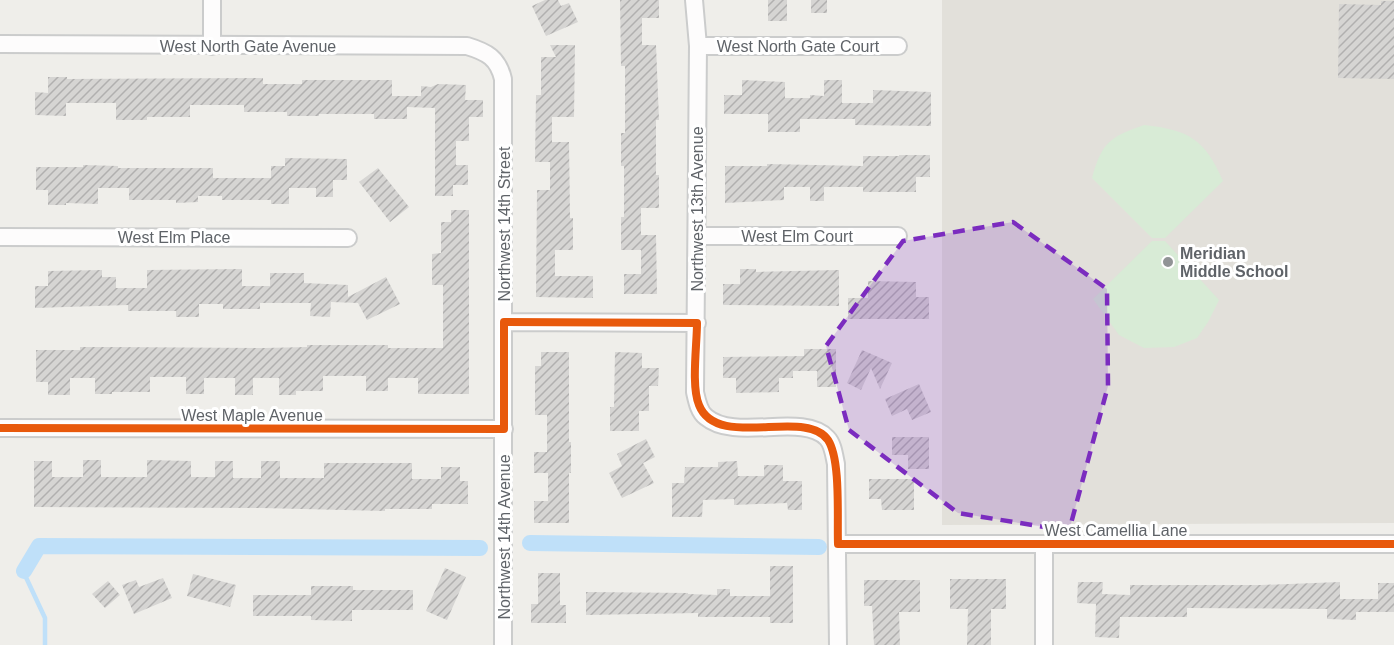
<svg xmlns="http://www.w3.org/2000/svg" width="1394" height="645" font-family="Arial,sans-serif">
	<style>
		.education { fill: #e2e0da }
		.pitch { fill: #d8ebd6 }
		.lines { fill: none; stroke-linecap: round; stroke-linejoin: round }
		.stream { stroke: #bfe0f9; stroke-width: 4.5 }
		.canal { stroke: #bfe0f9; stroke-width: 16 }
		.building { fill: url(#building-hatch) }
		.street-casing { stroke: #cbcccc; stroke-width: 20 }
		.street { stroke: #fdfcfc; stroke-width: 16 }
		.cycleway-casing { stroke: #fff; stroke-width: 11 }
		.cycleway { stroke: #e8590c; stroke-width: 8 }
		.marked { fill: #7b2cbf; fill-opacity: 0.2; stroke: #7b2cbf; stroke-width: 4.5; stroke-dasharray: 12 8; stroke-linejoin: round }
		.poi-dot { fill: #919496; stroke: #fff; stroke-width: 2 }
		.labels { text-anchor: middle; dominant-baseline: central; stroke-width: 6; stroke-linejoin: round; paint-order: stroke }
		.street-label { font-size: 16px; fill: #5f6368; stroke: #fff }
		.poi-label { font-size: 16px; font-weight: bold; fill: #5f6368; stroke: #fff; text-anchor: start }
	</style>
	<defs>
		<pattern id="building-hatch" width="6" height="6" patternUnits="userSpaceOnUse" patternTransform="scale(1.5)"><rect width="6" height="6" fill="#d6d5d3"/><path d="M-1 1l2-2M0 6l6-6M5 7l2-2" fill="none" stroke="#b1b0af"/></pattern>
	</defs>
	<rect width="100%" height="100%" fill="#efeeea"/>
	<path class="education" d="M942 0H1394V523L942 525Z"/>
	<path class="pitch" d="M1144 125C1189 130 1205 139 1223 181L1165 238H1152L1092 178C1102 142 1110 137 1144 125Z
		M1152 241H1165L1219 300 1208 322 1197 338 1174 347 1144 348 1119 335 1093 299Z"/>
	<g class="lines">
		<path class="stream" d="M23 571 45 618V645"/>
		<path class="canal" d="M530 543 819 547
			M24 571 39 546 480 548"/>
	</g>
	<path class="building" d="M545 0H558L561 6 569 3 578 22 546 36 532 6Z
		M620 0H659V18H642V45H656L659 120H656V175H659V208H641V235H656L657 294H624V274H641V250H621V217H624V166H621V133H625V66H621Z
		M768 0H787V21H768Z
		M811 0H827V13H811Z
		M1381 1H1394V79L1338 78 1339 4 1381 5Z
		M550 45H575L574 117H552V142H569L570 218H573V250H555V276H593V298L536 297 537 190H550V162H535L536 95H541V57H556Z
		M48 77H67V79L263 78V84H302V80H392V96H421V86L431 87 438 84 466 85 465 100H483V117H469V141H456V165H468V185H453V196H435V108L407 107V119H374V114H319V116H287V112H244V105H190V117H147V120H116V103H66V116L35 115V92L48 93Z
		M742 80 785 82V98H810V95L824 96V80H842V103H873V90L931 92V126L855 125V119H800V132H768V114H724V95H742Z
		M899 155H930V177H916V192H863V187H824V201H810V187H784V200L725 203V166H767V164L863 166V156H899Z
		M285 158 347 159V180H333V197H316V188H289V204H271V200H222V196H198V202L176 203V200H129V188H98V204L66 203V205H48V190H36V167H83V165L118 166V168H213V178H271V166H285Z
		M378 168 409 207 390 222 359 182Z
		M451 210H469V394H418V378H388V391H366V376H323V391H296V395H279V378H253V395H235V378H204V394H186V377H150V392H112V394H95V378H70V395H48V382H36V350H80V347H112L264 348 307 347V345H388V348H443V285H432V254L441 253V222H451Z
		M242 269V286H270V273H304V283L348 285V297L386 277 400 304 367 320 358 303 331 302 330 317 310 316 311 303H260V309H223V304H199V317H176V311H128V305L35 308V286H48V271L102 270V277H116V288H147V270Z
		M740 269H756V272L839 270V306L723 305V284H740Z
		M868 281 916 282V297H929V319H848V298H868Z
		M804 349H836V387H817V371H793V378H779V392L736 393V378H723V357L804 356Z
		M862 350 892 363 880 389 871 368 861 390 847 383Z
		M541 352H569V442H571V473H569V523H534V501H548V473H534V452H547V415H535V366H541Z
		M615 352 642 353V368H659L658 386H649V411H639V431H610V407H614Z
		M919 384 931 412 912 420 907 409 892 416 885 399Z
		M892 437H929V469H908V455H892Z
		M646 439 655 457 643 463 654 483 622 498 609 473 622 466 617 454Z
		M83 460H101V477H147V460L191 461V477H215V461H233V478H261V461H280V478H324V463H412V479H441V467H460V481H468V504H432V509H385V511L261 508 34 507V461H52V477H83Z
		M737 461 738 476H764V465H783V481H802V510H788L787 503 734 505V499L703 500 702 517H672V483H684L685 467H718V462Z
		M869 479H914V510H882L881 499H869Z
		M770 566H793V623H770V617H698V613L586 615V592L688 593V594L717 595V589H730V596H770Z
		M445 568 466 577 447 620 426 611Z
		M538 573H560V605H566V623H531V604H538Z
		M193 574 236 585 230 607 187 596Z
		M163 578 172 598 134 614 122 585 136 580 139 587Z
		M950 579H1006V609H991V645H967L968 609H950Z
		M864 580H920V612H899L900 645H874L872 606H864Z
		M108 581 120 595 105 608 92 594Z
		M1078 582H1103L1102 594 1130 595V585H1261L1340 582V599H1378V583H1394V612H1356V620L1327 619V609L1187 608V617H1120L1119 638 1095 637 1096 604 1077 603Z
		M311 586H353V590H413V610H352V621L311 620V616H253V595H311Z"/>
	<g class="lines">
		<defs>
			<path id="street" d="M694 0 698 46 695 392C697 401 699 412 706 417 735 442 803 412 827 438 833 444 834 455 836 464L838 645
				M0 44 467 46C487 52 498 58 503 79V645
				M212 46V0
				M698 46H898
				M697 236H898
				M0 237 348 238
				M504 322 697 323
				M0 428 504 429
				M838 544H1394
				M1044 544V645"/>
		</defs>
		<use href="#street" class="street-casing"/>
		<use href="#street" class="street"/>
		<defs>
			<path id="cycleway" d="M0 428 504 429V322L697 323C697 345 691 386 699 405 717 451 806 407 828 440 841 460 837 518 838 544H1394"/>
		</defs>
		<use href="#cycleway" class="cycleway-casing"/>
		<use href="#cycleway" class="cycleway"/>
	</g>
	<path class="marked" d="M1013 222 1107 289 1108 386 1069 531 958 513 849 430 826 346 903 241Z"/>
	<circle class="poi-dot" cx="1168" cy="262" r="6"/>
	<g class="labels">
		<g class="street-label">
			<text x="248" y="46">West North Gate Avenue</text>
			<text x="798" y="46">West North Gate Court</text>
			<text transform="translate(697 209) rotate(-90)">Northwest 13th Avenue</text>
			<text transform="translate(504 224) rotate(-90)">Northwest 14th Street</text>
			<text x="797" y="236">West Elm Court</text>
			<text x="174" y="237">West Elm Place</text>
			<text x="252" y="415">West Maple Avenue</text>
			<text x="1116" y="530">West Camellia Lane</text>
			<text transform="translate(504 537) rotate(-90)">Northwest 14th Avenue</text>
		</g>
		<g class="poi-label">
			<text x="1180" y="253">Meridian<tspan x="1180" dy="18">Middle School</tspan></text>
		</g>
	</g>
</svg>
